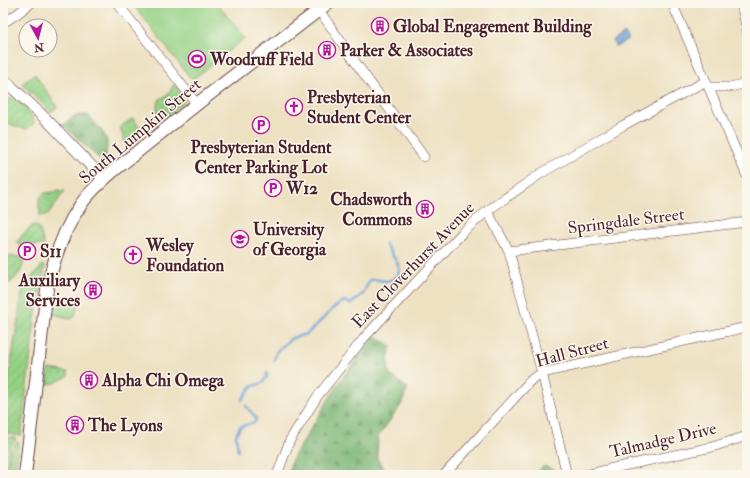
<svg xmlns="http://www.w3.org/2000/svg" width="750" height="478" font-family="'IM FELL Double Pica',serif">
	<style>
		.grass { fill: url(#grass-dots); stroke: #6f7858 }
		.forest { fill: url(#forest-firs); stroke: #60694e }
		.garden { fill: url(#garden-furrows); stroke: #6f7858 }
		.pitch { fill: #94d185; stroke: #6f7858 }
		.water { fill: url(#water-waves); stroke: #5a6081 }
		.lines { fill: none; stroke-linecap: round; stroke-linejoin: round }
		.stream { stroke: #6ba0d7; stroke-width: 2.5 }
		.minor-casing { stroke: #623c42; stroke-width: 10 }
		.tertiary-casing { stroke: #623c42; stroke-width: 12 }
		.secondary-casing { stroke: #623c42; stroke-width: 14 }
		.minor { stroke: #fff; stroke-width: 9 }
		.tertiary { stroke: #fff; stroke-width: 11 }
		.secondary { stroke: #fff; stroke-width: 12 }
		.labels { text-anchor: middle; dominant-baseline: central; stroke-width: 3; stroke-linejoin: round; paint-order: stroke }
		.poi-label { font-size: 17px; font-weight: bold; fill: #4a1f2b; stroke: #fbf7ec; text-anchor: start }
		.street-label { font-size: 17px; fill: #4a1f2b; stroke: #fbf7ec }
	</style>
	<defs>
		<pattern id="grass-dots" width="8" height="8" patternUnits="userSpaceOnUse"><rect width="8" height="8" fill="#94d185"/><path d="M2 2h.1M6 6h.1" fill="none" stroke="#81b373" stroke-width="1.8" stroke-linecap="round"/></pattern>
		<pattern id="forest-firs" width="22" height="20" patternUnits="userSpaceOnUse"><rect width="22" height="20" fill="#77b372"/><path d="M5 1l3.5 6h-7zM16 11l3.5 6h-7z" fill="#64915e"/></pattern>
		<pattern id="garden-furrows" width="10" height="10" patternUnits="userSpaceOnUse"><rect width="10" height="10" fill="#94d185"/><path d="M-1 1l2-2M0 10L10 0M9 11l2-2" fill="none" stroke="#81b373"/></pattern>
		<pattern id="water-waves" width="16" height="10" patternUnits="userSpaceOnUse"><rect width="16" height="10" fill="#6ba0d7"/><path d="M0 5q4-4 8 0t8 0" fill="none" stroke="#5a82af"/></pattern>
	</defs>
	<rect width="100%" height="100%" fill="#fbf7ec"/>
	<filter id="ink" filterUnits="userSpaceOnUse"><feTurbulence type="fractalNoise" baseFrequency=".025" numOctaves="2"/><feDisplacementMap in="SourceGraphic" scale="8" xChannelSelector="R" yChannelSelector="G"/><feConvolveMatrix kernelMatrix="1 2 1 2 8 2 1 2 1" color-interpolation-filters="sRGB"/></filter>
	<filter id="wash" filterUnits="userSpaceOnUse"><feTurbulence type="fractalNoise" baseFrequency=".012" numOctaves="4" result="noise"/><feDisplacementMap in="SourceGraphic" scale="16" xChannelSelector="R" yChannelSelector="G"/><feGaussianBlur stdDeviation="0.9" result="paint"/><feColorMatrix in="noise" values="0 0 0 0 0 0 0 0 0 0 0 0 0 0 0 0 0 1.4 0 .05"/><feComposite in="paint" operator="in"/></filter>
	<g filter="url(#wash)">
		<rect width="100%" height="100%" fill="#ede1c2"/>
		<path class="grass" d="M35 74 57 107 51 112 22 84Z
			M133 118 141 130 139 133 140 139 134 143 132 142 125 144 123 142V137L120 127Z
			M58 190 65 191 47 215 40 216C40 208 35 197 46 193 51 192 54 193 58 190Z
			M49 369 68 372V376L55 383 47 384Z
			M3 437 15 438 16 440 10 447 6 473 3 469Z"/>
		<path class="forest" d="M79 115H88C94 122 105 132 107 141 108 149 104 156 108 163L105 164 63 125 73 117Z
			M374 336 391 346 388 360 389 374 408 388 401 405 378 437 377 458 384 470 397 475H288L291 461 338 384Z
			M544 466 559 472V475H533Z"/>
		<path class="garden" d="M174 84 185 98 184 102 160 122C155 115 156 104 161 98L167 96Z
			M11 98C20 99 33 113 34 123L27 129 17 127 3 121V107Z
			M34 225 37 226 41 233 44 245H19L17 242C22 235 26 230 34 225Z
			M3 256 23 257C25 269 17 277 9 284L10 277 3 275Z
			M42 265 45 266V268L35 319 21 436 3 433V414L22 293C27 275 35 277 42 265Z
			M65 297 80 299 75 316 72 319 53 314 55 300Z
			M17 442H19L14 474H8L11 450Z"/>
		<path class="pitch" d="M132 3H217L245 38 192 80Z
			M247 3H293C278 11 263 10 247 3Z"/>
		<path class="water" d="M624 33 628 40 616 47 612 41Z"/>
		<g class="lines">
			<path class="stream" d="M274 360 277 351 292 338 307 334 335 307 344 301 351 304 363 294 370 280C378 278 379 281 386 281 389 281 395 279 397 276 405 267 389 253 385 243
				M242 400 251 387 262 383 267 377V373
				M238 451 236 435 240 427 255 422 256 418 246 406"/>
		</g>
	</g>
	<g filter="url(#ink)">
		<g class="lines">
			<defs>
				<path id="minor" d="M117 3 197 104
					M672 3 747 176
					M741 3 747 31
					M319 10 353 59 424 157
					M3 23 17 14 31 3
					M709 87H730L747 83
					M487 211 509 251 542 373 567 475
					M509 251 747 222
					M277 475 290 440 317 397 364 338 463 232 487 211 540 174 622 126 706 81
					M444 475 532 379 542 373 747 327
					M585 475 609 469 712 447 747 436"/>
				<path id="tertiary" d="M3 79 47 120 99 174 104 180"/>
				<path id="secondary" d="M25 475 47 289C53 262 64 229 80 206 88 193 101 182 112 172L197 104 328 3"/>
			</defs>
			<use href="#minor" class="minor-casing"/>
			<use href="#tertiary" class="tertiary-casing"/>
			<use href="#secondary" class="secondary-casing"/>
			<use href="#minor" class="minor"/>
			<use href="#tertiary" class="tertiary"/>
			<use href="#secondary" class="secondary"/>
		</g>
	</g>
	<defs>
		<symbol id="building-ring" viewBox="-11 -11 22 22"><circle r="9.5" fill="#fbf7ec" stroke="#b5179e" stroke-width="1.5"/><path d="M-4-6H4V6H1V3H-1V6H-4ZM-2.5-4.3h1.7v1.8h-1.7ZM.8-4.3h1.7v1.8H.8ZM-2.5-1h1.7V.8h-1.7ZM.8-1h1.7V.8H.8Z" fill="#b5179e"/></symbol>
		<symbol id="stadium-ring" viewBox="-11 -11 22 22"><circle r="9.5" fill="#fbf7ec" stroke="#b5179e" stroke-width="1.5"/><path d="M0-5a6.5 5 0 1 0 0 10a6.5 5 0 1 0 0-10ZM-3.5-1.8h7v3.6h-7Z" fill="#b5179e"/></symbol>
		<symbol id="church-ring" viewBox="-11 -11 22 22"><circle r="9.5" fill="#fbf7ec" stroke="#b5179e" stroke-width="1.5"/><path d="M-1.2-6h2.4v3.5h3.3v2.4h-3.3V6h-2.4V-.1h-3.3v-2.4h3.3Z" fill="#b5179e"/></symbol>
		<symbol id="parking-ring" viewBox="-11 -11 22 22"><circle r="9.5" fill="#fbf7ec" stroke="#b5179e" stroke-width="1.5"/><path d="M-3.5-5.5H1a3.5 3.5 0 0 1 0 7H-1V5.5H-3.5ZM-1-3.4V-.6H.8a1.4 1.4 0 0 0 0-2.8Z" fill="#b5179e"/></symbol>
		<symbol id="university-ring" viewBox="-11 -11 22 22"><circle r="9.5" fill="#fbf7ec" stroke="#b5179e" stroke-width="1.5"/><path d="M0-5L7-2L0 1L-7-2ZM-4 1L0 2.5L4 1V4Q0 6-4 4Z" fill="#b5179e"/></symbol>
	</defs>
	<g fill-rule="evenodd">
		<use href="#building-ring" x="370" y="16" width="20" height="20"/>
		<use href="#building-ring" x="317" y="40" width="20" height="20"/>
		<use href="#stadium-ring" x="187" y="49" width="20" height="20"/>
		<use href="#church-ring" x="284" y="97" width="20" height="20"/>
		<use href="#parking-ring" x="251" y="115" width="20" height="20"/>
		<use href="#parking-ring" x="263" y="178" width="20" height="20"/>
		<use href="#building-ring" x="415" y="199" width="20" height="20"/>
		<use href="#university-ring" x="230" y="229" width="20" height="20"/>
		<use href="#parking-ring" x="17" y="241" width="20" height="20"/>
		<use href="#church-ring" x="123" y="245" width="20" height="20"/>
		<use href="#building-ring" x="83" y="280" width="20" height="20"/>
		<use href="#building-ring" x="79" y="370" width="20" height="20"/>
		<use href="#building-ring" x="65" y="415" width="20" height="20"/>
	</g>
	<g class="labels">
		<g class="poi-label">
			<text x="393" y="26">Global Engagement Building</text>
			<text x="340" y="50">Parker &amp; Associates</text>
			<text x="210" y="59">Woodruff Field</text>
			<text x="307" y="97">Presbyterian<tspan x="307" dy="20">Student Center</tspan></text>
			<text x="261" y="147" text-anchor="middle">Presbyterian Student<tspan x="261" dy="20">Center Parking Lot</tspan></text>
			<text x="286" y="188">W12</text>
			<text x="412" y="199" text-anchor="end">Chadsworth<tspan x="412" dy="20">Commons</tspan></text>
			<text x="253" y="229">University<tspan x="253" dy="20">of Georgia</tspan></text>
			<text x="146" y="245">Wesley<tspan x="146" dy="20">Foundation</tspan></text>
			<text x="40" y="251">S11</text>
			<text x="80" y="280" text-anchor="end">Auxiliary<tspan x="80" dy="20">Services</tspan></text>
			<text x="102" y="380">Alpha Chi Omega</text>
			<text x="88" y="425">The Lyons</text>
		</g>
		<g class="street-label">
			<text transform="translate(140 131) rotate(-40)">South Lumpkin Street</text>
			<text transform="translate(626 221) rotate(-7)">Springdale Street</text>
			<text transform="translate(413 265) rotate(-46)">East Cloverhurst Avenue</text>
			<text transform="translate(572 352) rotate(-15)">Hall Street</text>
			<text transform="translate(663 440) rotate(-13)">Talmadge Drive</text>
		</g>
	</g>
	<rect width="750" height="478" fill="none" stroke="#fbf7ec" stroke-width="16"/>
	<g transform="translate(38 38) rotate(173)"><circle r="19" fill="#fbf7ec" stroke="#b4a19f"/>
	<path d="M0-3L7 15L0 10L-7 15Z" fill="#b5179e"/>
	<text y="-6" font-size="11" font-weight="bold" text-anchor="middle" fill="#4a1f2b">N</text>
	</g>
</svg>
